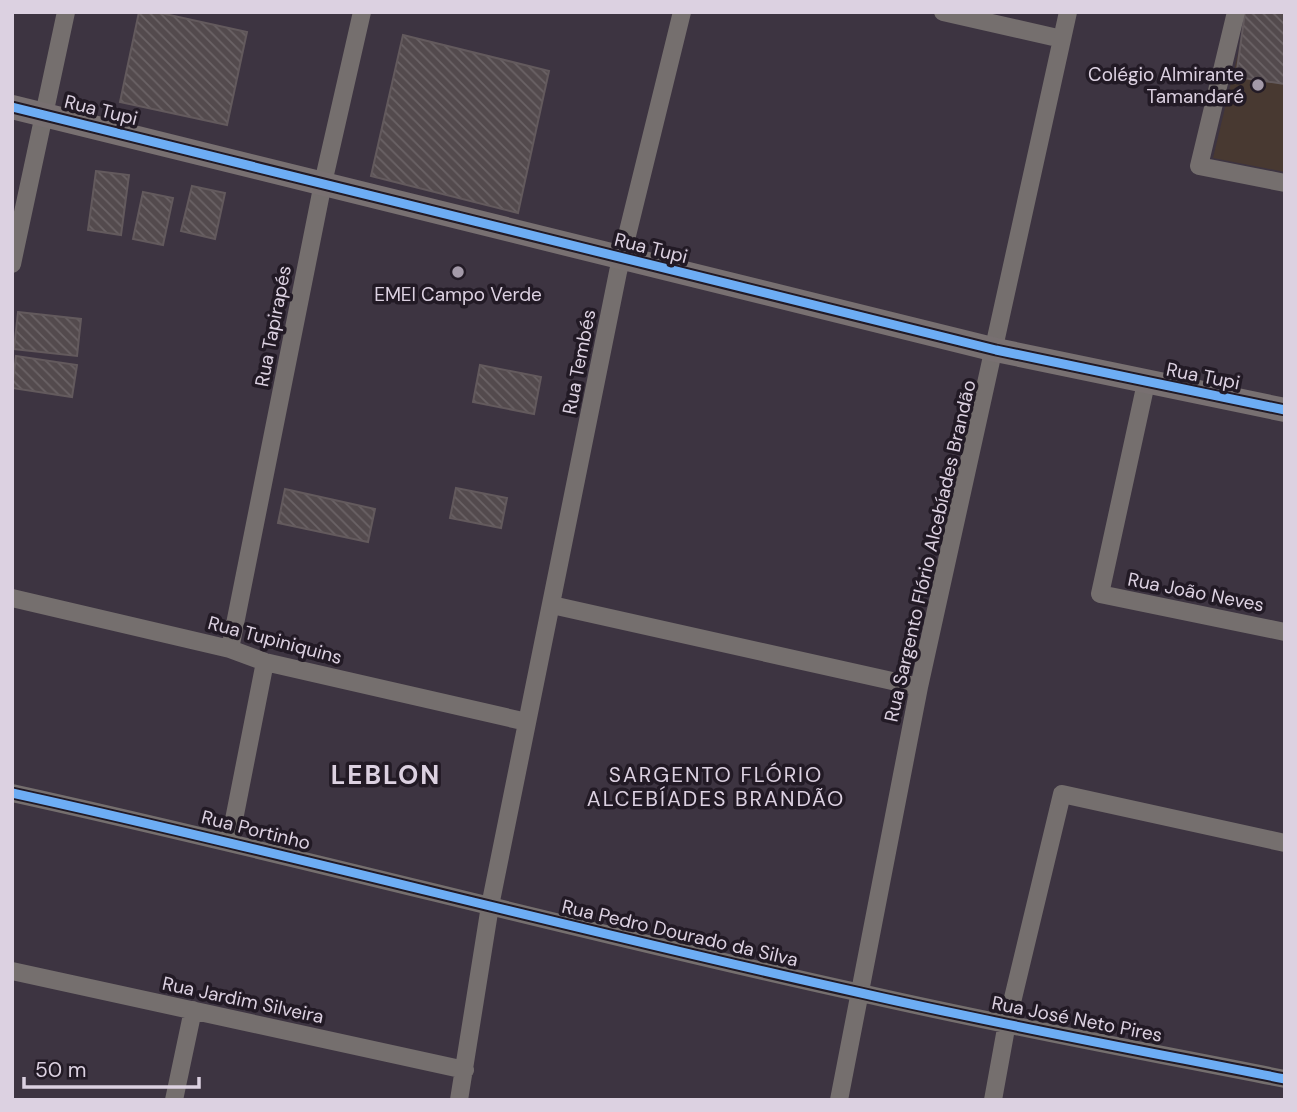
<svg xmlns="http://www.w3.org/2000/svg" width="1297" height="1112" font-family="'DM Sans',sans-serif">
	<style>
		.education { fill: #483931 }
		.building { fill: url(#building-back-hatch); stroke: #635a5d; stroke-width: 2 }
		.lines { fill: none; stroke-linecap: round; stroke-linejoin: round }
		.street { stroke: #756f6e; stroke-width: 18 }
		.secondary { stroke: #787071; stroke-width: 24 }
		.cycleway-casing { stroke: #221a25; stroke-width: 13 }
		.cycleway { stroke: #6dadf4; stroke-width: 9 }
		.poi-dot { fill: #a49aa9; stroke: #221a25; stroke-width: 2.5 }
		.labels { text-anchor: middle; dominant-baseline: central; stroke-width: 7; stroke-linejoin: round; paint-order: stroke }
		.poi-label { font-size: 19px; fill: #dcd1e1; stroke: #221a25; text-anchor: end }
		.street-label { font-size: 19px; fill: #dcd1e1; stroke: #221a25 }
		.neighbourhood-label { font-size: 21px; letter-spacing: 2px; fill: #dcd1e1; stroke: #221a25 }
		.district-label { font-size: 26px; font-weight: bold; letter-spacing: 2px; fill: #dcd1e1; stroke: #221a25 }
	</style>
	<defs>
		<pattern id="building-back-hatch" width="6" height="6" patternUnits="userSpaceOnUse" patternTransform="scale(1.75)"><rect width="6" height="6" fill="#534a4d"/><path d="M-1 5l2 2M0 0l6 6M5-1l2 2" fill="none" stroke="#6b6366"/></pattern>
	</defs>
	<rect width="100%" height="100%" fill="#3d3441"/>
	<path class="education" d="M1248 12H1285V172L1213 158Z"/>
	<path class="building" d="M139 12H156L247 32 227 125 120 102Z
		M1245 12H1285V84L1236 77Z
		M403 35 549 71 518 213 371 176Z
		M96 171 129 175 121 235 88 230Z
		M192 186 225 193 215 239 181 231Z
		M143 192 173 198 163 245 133 239Z
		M18 312 81 319 77 356 14 349Z
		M16 356 77 365 72 397 12 388Z
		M480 365 541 377 534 414 473 402Z
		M456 488 507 498 501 528 450 518Z
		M285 489 375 509 368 542 278 523Z"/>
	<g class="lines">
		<path class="street" d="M943 12 1062 39
			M1236 12 1199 166 1285 183
			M12 264 66 12
			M1146 383 1100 594 1285 632
			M12 598 230 649 265 662 527 722
			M552 605 919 687
			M230 649 323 183 362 12
			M12 793C296 855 577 931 861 993 1001 1025 1143 1051 1285 1079
			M230 840 265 662
			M12 971 465 1070
			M174 1100 193 1010
			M459 1100 490 906 618 272 682 12
			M839 1100 919 687 1068 12
			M993 1100 1007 1023 1062 794 1285 843"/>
		<path class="secondary" d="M12 107 996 350 1285 410"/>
		<defs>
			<path id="cycleway" d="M12 107 996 350 1285 410
				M12 793C296 855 577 931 861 993 1001 1025 1143 1051 1285 1079"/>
		</defs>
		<use href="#cycleway" class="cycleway-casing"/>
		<use href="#cycleway" class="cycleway"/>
	</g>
	<g class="poi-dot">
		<circle cx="1258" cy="85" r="7"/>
		<circle cx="458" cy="272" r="7"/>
	</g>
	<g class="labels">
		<g class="poi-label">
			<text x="1244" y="74">Colégio Almirante<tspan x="1244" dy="22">Tamandaré</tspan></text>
			<text x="458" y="294" text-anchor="middle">EMEI Campo Verde</text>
		</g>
		<g class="street-label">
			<text transform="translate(101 110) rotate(14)">Rua Tupi</text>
			<text transform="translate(651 248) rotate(14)">Rua Tupi</text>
			<text transform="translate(273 326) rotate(-79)">Rua Tapirapés</text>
			<text transform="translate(579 362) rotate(-79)">Rua Tembés</text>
			<text transform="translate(1203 376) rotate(11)">Rua Tupi</text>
			<text transform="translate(930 551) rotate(-77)">Rua Sargento Flório Alcebíades Brandão</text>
			<text transform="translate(1196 592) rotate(11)">Rua João Neves</text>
			<text transform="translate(275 640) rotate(15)">Rua Tupiniquins</text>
			<text transform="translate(256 830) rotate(14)">Rua Portinho</text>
			<text transform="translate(680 933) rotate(13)">Rua Pedro Dourado da Silva</text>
			<text transform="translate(243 1000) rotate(12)">Rua Jardim Silveira</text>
			<text transform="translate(1077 1019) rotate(11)">Rua José Neto Pires</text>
		</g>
		<g class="neighbourhood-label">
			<text x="716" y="775">SARGENTO FLÓRIO<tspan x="716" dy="24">ALCEBÍADES BRANDÃO</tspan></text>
		</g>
		<g class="district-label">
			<text x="386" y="775">LEBLON</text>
		</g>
	</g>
	<rect width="1297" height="1112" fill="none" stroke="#dcd1e1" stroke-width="28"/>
	<path d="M24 1077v10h175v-10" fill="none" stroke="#dcd1e1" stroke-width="3.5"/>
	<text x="35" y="1077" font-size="21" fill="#dcd1e1" stroke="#221a25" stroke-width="5" paint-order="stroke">50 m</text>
</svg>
